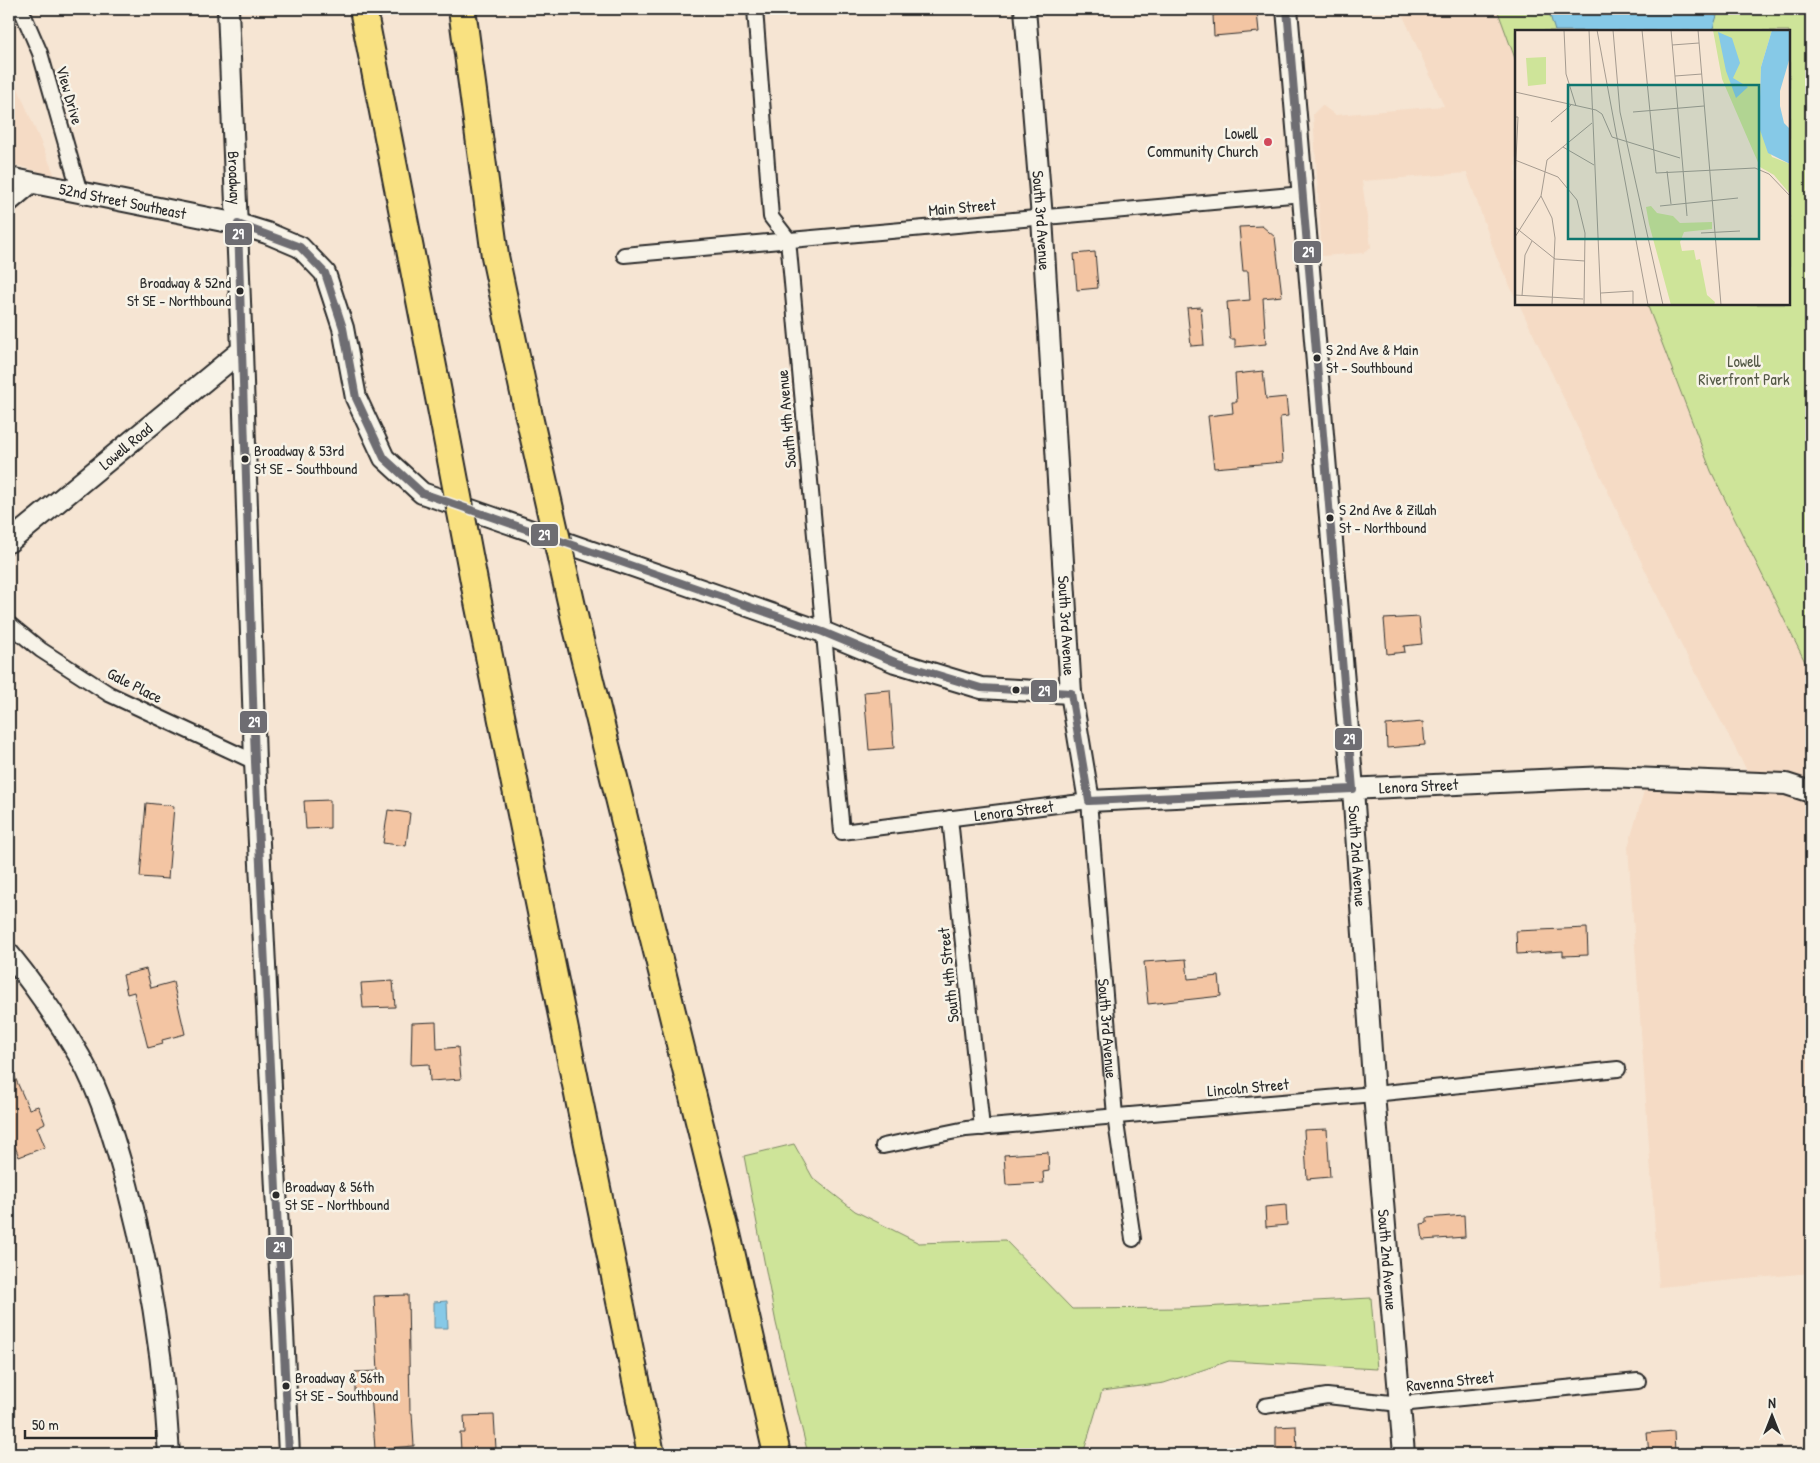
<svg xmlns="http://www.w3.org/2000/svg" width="1820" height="1463" font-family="'Patrick Hand',sans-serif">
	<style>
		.built { fill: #f5dbc5 }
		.green { fill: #cee499; stroke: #7c8862 }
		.water { fill: #86c9e7; stroke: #628a9c }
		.building { fill: #f3c5a3; stroke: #2b2b2b }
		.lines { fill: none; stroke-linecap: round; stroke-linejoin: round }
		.street-casing { stroke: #2b2b2b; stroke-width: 18 }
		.secondary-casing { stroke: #2b2b2b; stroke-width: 24 }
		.highway-casing { stroke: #2b2b2b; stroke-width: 30 }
		.street { stroke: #f7f3e8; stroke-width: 14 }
		.secondary { stroke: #f7f3e8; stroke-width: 20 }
		.highway { stroke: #f9e181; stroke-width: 26 }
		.highway-bridge-casing { stroke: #2b2b2b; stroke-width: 30; stroke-linecap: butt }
		.highway-bridge { stroke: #f9e181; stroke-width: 26 }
		.bus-1-casing { stroke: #f7f3e8; stroke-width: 11 }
		.bus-1 { stroke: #6e6d72; stroke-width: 8 }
		.poi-dot { fill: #d1495b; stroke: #f7f3e8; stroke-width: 2 }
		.bus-dot { fill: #2b2b2b; stroke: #f7f3e8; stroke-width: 2 }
		.labels { text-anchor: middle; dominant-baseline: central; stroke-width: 5; stroke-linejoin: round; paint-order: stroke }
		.bus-label { font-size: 15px; fill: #2b2b2b; stroke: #f7f3e8; text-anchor: start }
		.street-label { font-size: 16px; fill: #2b2b2b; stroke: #f7f3e8 }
		.poi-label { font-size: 16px; fill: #2b2b2b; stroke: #f7f3e8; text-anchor: end }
		.park-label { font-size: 16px; fill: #545946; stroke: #f7f3e8 }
		.inset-road { fill: none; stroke: #a59b90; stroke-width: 1 }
		.view { fill: #0f766e; fill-opacity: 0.15; stroke: #0f766e; stroke-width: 2.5 }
		.inset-edge { fill: none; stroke: #2b2b2b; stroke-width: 2.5 }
		.line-badge { stroke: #f7f3e8; stroke-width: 2 }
		.badge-label { font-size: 14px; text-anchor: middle; font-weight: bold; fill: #fff }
	</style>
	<rect width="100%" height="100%" fill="#f6e5d3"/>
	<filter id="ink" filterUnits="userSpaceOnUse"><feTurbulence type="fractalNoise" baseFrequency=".02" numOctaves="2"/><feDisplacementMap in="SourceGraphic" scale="10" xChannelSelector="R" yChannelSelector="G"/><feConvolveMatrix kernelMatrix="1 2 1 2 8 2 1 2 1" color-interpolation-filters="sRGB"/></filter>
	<g filter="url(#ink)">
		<path class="built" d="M1400 9H1497L1516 61V299L1496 256 1467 173 1362 181 1371 247 1363 253 1322 256 1313 114 1322 105 1335 115 1444 106Z
			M9 67 55 176 9 163Z
			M1519 304H1647L1711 471 1811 674V1273L1659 1287 1628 847 1644 791 1758 792 1676 635Z"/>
		<path class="green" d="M1497 9H1811C1811 81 1808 153 1811 225V674L1711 471 1647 304H1789V31H1516V61Z
			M794 1144 813 1178 855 1211 919 1243 1005 1240 1072 1309 1184 1308 1371 1298 1377 1369 1229 1361 1164 1383 1102 1391 1083 1454H808L776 1323 744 1156Z"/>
		<path class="water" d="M1548 9H1700L1717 16 1712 31H1555Z
			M1811 127V225L1808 163Z
			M447 1301 448 1328H434V1302Z"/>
		<path class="building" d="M1257 12 1259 32 1214 36 1213 15Z
			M1262 226 1275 237 1282 296 1263 298 1266 344 1235 347V339H1230L1227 302 1250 300 1248 271H1243L1239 227Z
			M1095 252 1098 288 1077 290 1074 254Z
			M1201 307 1204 345 1191 346 1187 308Z
			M1263 371 1266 399 1286 397 1288 416 1280 417 1283 462 1214 468 1208 416 1233 413 1232 402H1237L1235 374Z
			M1419 617 1422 644 1404 646 1405 652 1387 654 1384 619Z
			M890 690 894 748 869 750 864 692Z
			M1423 722 1425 745 1387 748 1386 725Z
			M330 800V828L306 829 304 801Z
			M146 803 174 806 168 879 140 877Z
			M388 810 410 813 406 846 383 843Z
			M1587 928 1588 955 1563 956V951L1517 954 1516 931Z
			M1186 959 1188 979 1219 976 1221 996 1148 1004 1144 962Z
			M146 969 151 988 173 982 185 1034 162 1040 163 1044 148 1048 134 992 127 994 123 975Z
			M393 981 395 1007 363 1008 361 983Z
			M436 1022 437 1049 458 1047 461 1079 430 1081 429 1064 411 1065 412 1023Z
			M9 1064 29 1109 38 1106 45 1123 37 1127 45 1147 19 1157 9 1131Z
			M1327 1129 1330 1177 1307 1179 1304 1130Z
			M1048 1152 1049 1171 1043 1172 1044 1183 1006 1185 1004 1155Z
			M1286 1205 1287 1225 1266 1227 1265 1207Z
			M1464 1215 1465 1237 1423 1240 1421 1224 1427 1223V1218Z
			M408 1295 410 1413H412L414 1446 375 1449 371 1394 355 1395V1372L378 1371 374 1296Z
			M494 1415 496 1449 461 1451 460 1433H465L464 1416Z
			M1296 1426 1297 1454H1276V1427Z
			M1674 1431 1675 1454H1649L1647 1433Z"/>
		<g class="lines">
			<defs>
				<g id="street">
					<path d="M21 9 40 53 80 193"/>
					<path id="s1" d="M755 9 771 217 788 239 842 832 1089 801 1115 1116 1133 1239"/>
					<path d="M9 205 34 184"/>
					<path d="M624 255 1303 194"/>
					<path d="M9 624 41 650 109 694 255 762"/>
					<path d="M950 818 982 1128"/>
					<path d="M883 1146 966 1129 1374 1094 1618 1069"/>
					<path d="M1265 1406 1327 1396 1400 1404 1638 1381"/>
				</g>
				<g id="secondary">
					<path id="s2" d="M228 9 242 350 255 762 289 1454"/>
					<path id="s3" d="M1025 9 1042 218 1071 693 1089 801 1606 777 1786 784 1811 792"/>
					<path id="s4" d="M1287 9 1353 789 1374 1094 1404 1454"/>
					<path id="s5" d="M9 178 238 224 267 233 300 247 325 273 343 328 356 398 384 458 422 493 823 632 895 662 981 688 1071 693"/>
					<path id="s6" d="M9 542 242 350"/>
					<path d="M9 954C35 986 59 1021 80 1057 102 1096 115 1142 127 1185 151 1276 164 1360 169 1454"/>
				</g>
				<path id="highway" d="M363 9 444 423
					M462 9 495 256 528 412
					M477 597 651 1454
					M576 624 727 1234 777 1454"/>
			</defs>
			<use href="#street" class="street-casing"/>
			<use href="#secondary" class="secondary-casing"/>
			<use href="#highway" class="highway-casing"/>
			<use href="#street" class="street"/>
			<use href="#secondary" class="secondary"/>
			<use href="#highway" class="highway"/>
			<defs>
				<path id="highway-bridge" d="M528 412 576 624
					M444 423 477 597"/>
			</defs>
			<use href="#highway-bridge" class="highway-bridge-casing"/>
			<use href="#highway-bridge" class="highway-bridge"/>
			<defs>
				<path id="bus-1" d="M289 1454 255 762 238 224 300 247 325 273 343 328 356 398 384 458 422 493 823 632 895 662 981 688 1071 693 1089 801 1353 789 1287 9"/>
			</defs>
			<use href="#bus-1" class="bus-1-casing"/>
			<use href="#bus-1" class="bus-1"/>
		</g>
	</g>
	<circle class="poi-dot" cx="1268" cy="142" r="5"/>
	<g class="bus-dot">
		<circle cx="240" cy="291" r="4.5"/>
		<circle cx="1317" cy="358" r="4.5"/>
		<circle cx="245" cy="459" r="4.5"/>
		<circle cx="1330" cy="518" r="4.5"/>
		<circle cx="1016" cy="690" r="4.5"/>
		<circle cx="276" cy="1195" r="4.5"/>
		<circle cx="286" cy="1386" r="4.5"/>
	</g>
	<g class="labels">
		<g class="bus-label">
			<text x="231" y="282" text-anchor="end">Broadway &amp; 52nd<tspan x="231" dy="18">St SE - Northbound</tspan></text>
			<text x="1326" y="349">S 2nd Ave &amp; Main<tspan x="1326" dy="18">St - Southbound</tspan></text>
			<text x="254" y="450">Broadway &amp; 53rd<tspan x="254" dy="18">St SE - Southbound</tspan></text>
			<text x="1339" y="509">S 2nd Ave &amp; Zillah<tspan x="1339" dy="18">St - Northbound</tspan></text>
			<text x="285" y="1186">Broadway &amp; 56th<tspan x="285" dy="18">St SE - Northbound</tspan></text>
			<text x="295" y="1377">Broadway &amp; 56th<tspan x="295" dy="18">St SE - Southbound</tspan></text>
		</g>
		<g class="street-label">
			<text transform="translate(70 95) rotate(74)">View Drive</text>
			<text stroke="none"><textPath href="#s2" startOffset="169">Broadway</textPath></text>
			<text stroke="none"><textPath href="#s5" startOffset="116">52nd Street Southeast</textPath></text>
			<text transform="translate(962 207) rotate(-5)">Main Street</text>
			<text stroke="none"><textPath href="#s3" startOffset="212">South 3rd Avenue</textPath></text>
			<text transform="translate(786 419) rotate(-95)">South 4th Avenue</text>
			<text stroke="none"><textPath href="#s6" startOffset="151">Lowell Road</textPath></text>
			<text stroke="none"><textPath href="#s3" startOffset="618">South 3rd Avenue</textPath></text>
			<text transform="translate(135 685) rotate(27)">Gale Place</text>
			<text stroke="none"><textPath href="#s3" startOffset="1125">Lenora Street</textPath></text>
			<text stroke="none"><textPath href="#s1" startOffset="1005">Lenora Street</textPath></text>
			<text stroke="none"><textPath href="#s4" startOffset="850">South 2nd Avenue</textPath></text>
			<text transform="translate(948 975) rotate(-96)">South 4th Street</text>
			<text stroke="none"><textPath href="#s1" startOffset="1309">South 3rd Avenue</textPath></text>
			<text transform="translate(1248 1087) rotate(-5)">Lincoln Street</text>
			<text stroke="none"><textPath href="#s4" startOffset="1255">South 2nd Avenue</textPath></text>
			<text transform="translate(1450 1381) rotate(-6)">Ravenna Street</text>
		</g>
		<g class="poi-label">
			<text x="1258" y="133">Lowell<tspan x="1258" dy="18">Community Church</tspan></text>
		</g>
		<g class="park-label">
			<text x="1744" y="361">Lowell<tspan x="1744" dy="18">Riverfront Park</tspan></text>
		</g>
	</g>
	<g transform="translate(1515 30)">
		<rect width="275" height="275" fill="#f6e5d3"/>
		<path d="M198 0H257L246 37 244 97 257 127 275 134V164L259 145 245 137 207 49ZM31 27V54L13 56 11 28ZM136 176 142 183 158 186 165 193 197 192V199L169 202 165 212 167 221 179 220 181 230 185 229 192 265 200 272 199 275H156L134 194 131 177Z" fill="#cee499"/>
		<path d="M257 0H275V27L265 61V76L269 93 275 99V134L253 123 244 97 246 37ZM203 2 217 8 225 33 218 48 233 57 221 68 211 41Z" fill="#86c9e7"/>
		<path class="inset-road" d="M49 0 51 44 61 76M74 0 86 275M82 0 133 275M98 0 105 82 148 275M127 0 141 143 240 138 254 144 275 166M156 0 172 186M183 0 200 203M157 15 184 13M160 46 187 44M0 62 81 80 87 84 97 107 165 128M118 82 189 76M0 87H3L0 150M36 92 56 75M48 117 79 135M0 130 43 147 62 170 70 203 69 275M152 141 156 174M26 166 37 188 40 208 37 275M145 176 223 168M0 197 40 229 70 231M186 203 225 201M200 203 206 275M0 207 26 166 32 130 77 93M86 263 118 261V275M0 265 68 269M7 266 10 225 17 211"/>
		<path class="view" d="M53 55H244V209H53Z"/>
		<rect width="275" height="275" class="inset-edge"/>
	</g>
	<g class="line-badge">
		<rect x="224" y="222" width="29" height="24" rx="5" fill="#6e6d72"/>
		<rect x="1293" y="240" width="29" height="24" rx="5" fill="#6e6d72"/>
		<rect x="530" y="523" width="29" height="24" rx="5" fill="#6e6d72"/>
		<rect x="1030" y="679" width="28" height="24" rx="5" fill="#6e6d72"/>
		<rect x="239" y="710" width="29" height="24" rx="5" fill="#6e6d72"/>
		<rect x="1334" y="727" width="29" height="24" rx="5" fill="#6e6d72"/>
		<rect x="265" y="1236" width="28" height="24" rx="5" fill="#6e6d72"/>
	</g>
	<g class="badge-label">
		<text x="238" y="239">29</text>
		<text x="1308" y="257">29</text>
		<text x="544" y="540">29</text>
		<text x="1044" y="696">29</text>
		<text x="254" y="727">29</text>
		<text x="1349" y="744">29</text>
		<text x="279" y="1252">29</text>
	</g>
	<rect width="1820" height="1463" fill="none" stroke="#f7f3e8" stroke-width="30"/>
	<rect x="15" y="15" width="1790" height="1433" fill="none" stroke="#2b2b2b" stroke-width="2" filter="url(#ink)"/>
	<g transform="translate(1772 1416)" stroke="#f7f3e8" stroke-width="4" paint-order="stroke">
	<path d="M0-4L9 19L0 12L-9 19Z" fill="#2b2b2b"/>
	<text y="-8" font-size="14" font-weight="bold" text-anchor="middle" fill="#2b2b2b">N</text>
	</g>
	<path d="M25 1430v8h131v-8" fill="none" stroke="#2b2b2b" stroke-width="2.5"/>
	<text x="32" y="1430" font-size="15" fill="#2b2b2b" stroke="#f7f3e8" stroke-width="4" paint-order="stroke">50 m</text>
</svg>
